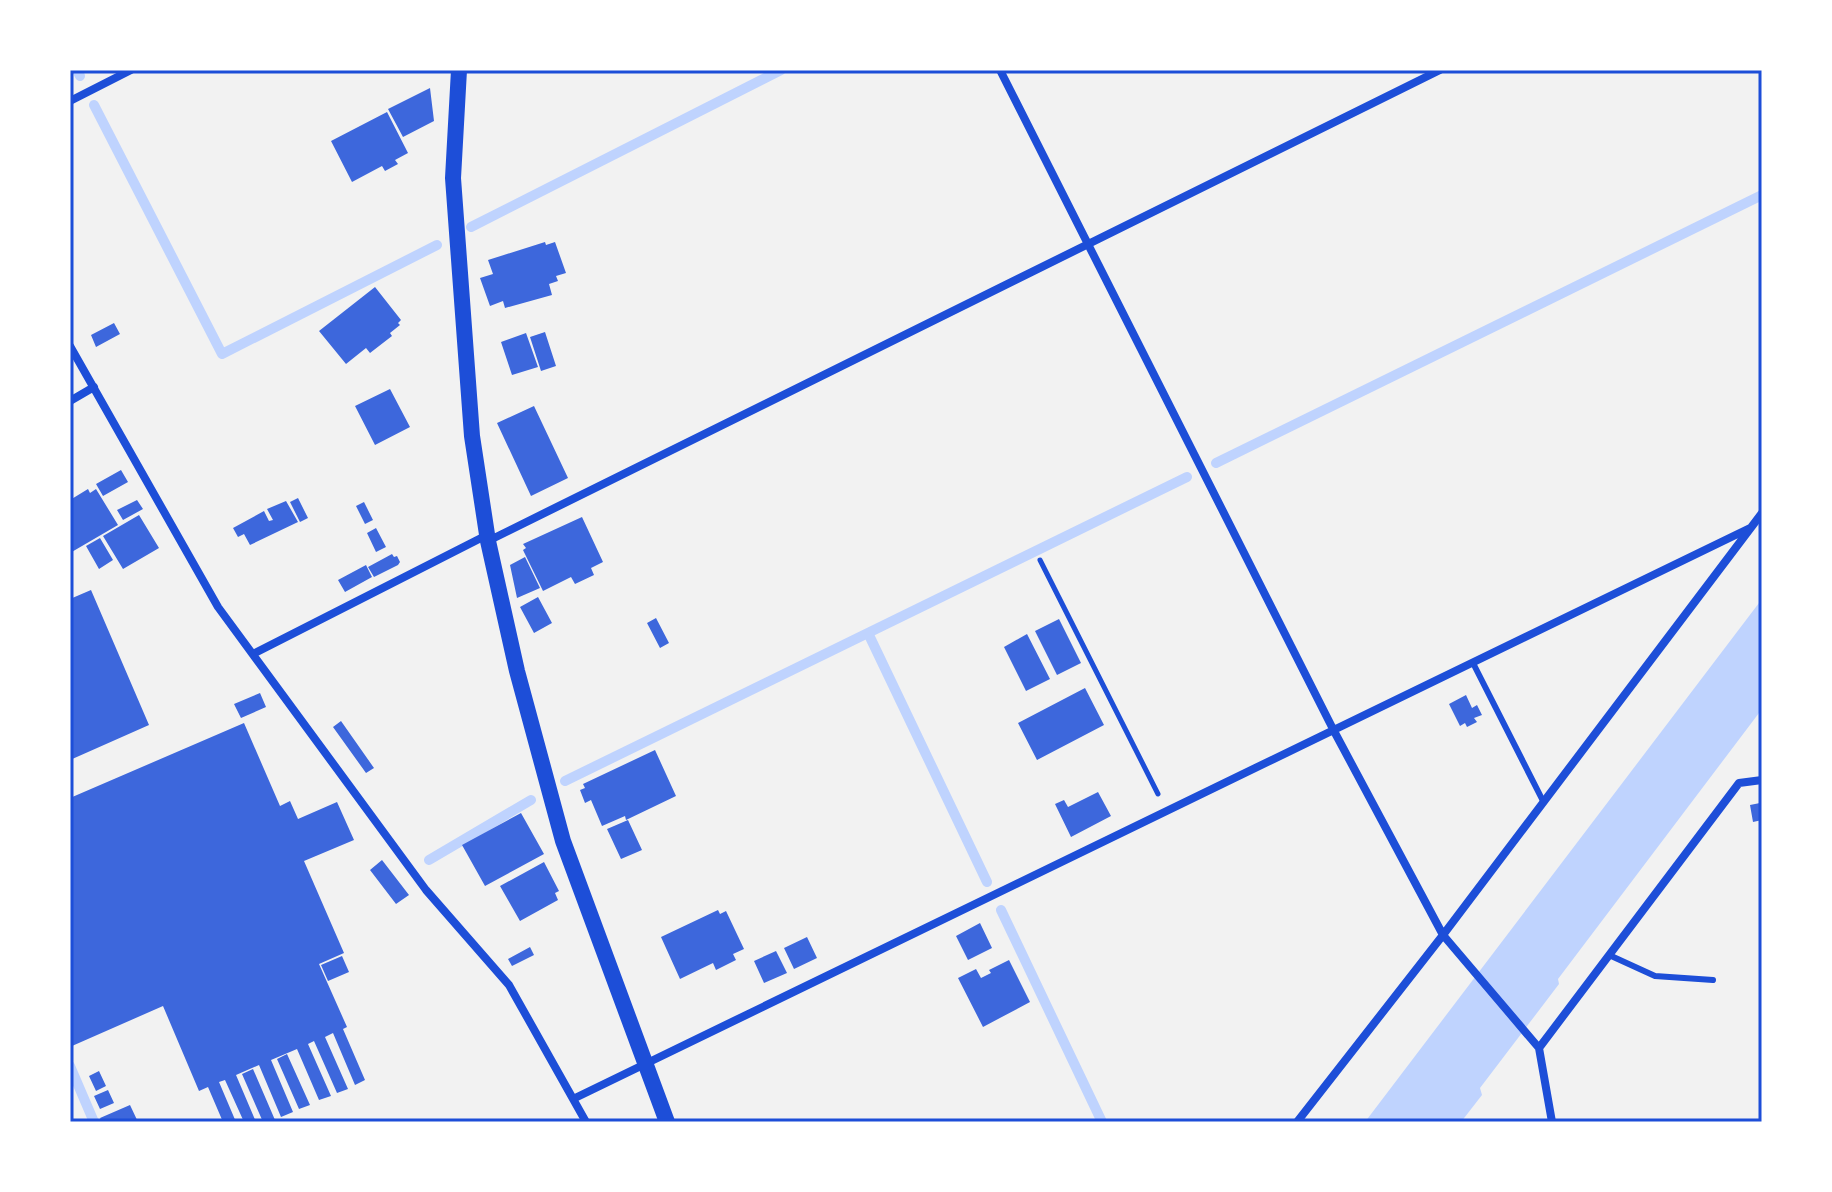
<svg xmlns="http://www.w3.org/2000/svg" width="1832" height="1192" font-family="Mulish,sans-serif">
	<style>
		.water { fill: #bfd3fe }
		.lines { fill: none; stroke-linecap: round; stroke-linejoin: round }
		.stream { stroke: #bfd3fe; stroke-width: 10 }
		.building { fill: #3d67dc }
		.path { stroke: #1d4ed8; stroke-width: 5 }
		.service { stroke: #1d4ed8; stroke-width: 6 }
		.minor { stroke: #1d4ed8; stroke-width: 8 }
		.secondary { stroke: #1d4ed8; stroke-width: 16 }
		.neatline { fill: none; stroke: #1d4ed8; stroke-width: 3 }
	</style>
	<rect width="100%" height="100%" fill="#f2f2f2"/>
	<path class="water" d="M1762 599V709L1558 979 1559 984 1480 1088 1482 1095 1461 1122H1365Z"/>
	<g class="lines">
		<path class="stream" d="M77 70 80 76
			M94 105 222 354 437 245
			M471 227 781 70
			M1216 463 1762 195
			M868 633 987 882
			M565 781 1187 477
			M429 860 531 800
			M1001 910 1102 1122
			M70 1066 94 1122"/>
	</g>
	<path class="building" d="M430 88 434 121 403 137 388 109Z
		M387 112 408 153 395 160 398 164 385 171 382 166 352 182 331 141Z
		M545 242 546 245 555 242 566 273 556 276 558 281 549 284 552 295 505 308 503 301 490 306 480 278 493 274 488 260Z
		M375 287 401 320 398 323 400 325 390 333 392 336 370 353 366 348 346 364 319 331Z
		M114 323 120 334 96 347 91 335Z
		M545 332 556 366 541 371 530 337Z
		M526 333 538 367 512 375 501 342Z
		M390 389 410 427 375 445 355 406Z
		M534 406 568 478 531 496 497 423Z
		M121 470 128 482 103 496 96 484Z
		M88 489 90 493 96 489 118 525 70 553V500Z
		M298 498 308 518 300 522 290 502Z
		M137 500 143 509 123 520 117 510Z
		M286 501 298 522 250 545 244 534 238 537 233 528 264 511 269 521 273 520 267 509Z
		M364 502 373 520 365 524 356 506Z
		M139 515 159 548 123 569 103 536Z
		M582 517 603 562 591 568 594 575 575 584 571 577 543 591 523 550 526 548 523 544Z
		M376 528 386 547 376 552 367 533Z
		M100 538 113 560 99 569 86 546Z
		M392 554 394 557 397 556 400 562 398 565 374 577 368 567Z
		M525 557 540 588 517 598 510 565Z
		M366 565 372 577 345 592 338 580Z
		M91 590 149 725 70 760V599Z
		M538 597 552 623 534 633 520 607Z
		M656 618 669 643 660 648 647 623Z
		M1059 619 1081 663 1057 675 1035 631Z
		M1027 634 1050 679 1026 691 1004 647Z
		M1085 688 1104 725 1037 760 1018 723Z
		M260 693 266 707 241 718 234 704Z
		M1466 695 1472 708 1477 705 1482 715 1474 718 1477 722 1467 727 1465 723 1460 726 1449 704Z
		M341 721 374 768 366 773 333 727Z
		M244 723 280 806 290 801 298 819 337 802 354 840 304 861 344 953 319 964 347 1027 343 1029 365 1080 355 1085 333 1033 325 1037 348 1089 337 1093 314 1041 308 1044 331 1096 319 1100 297 1049 271 1060 293 1112 281 1117 259 1065 236 1075 256 1122H244L225 1080 219 1082 236 1122H223L208 1087 199 1091 163 1006 72 1046 70 798Z
		M655 750 676 796 626 820 625 816 602 826 591 800 585 803 580 790 585 788 583 784Z
		M1098 792 1111 816 1071 837 1055 804 1064 800 1068 807Z
		M1760 803 1762 820 1753 822 1750 805Z
		M521 813 544 854 485 886 462 845Z
		M628 820 642 850 621 859 607 829Z
		M382 860 409 895 396 904 370 870Z
		M544 862 559 891 555 893 558 900 520 921 500 886Z
		M718 910 720 914 726 911 744 949 733 954 736 960 716 970 713 963 680 979 661 937Z
		M980 923 992 948 968 960 956 936Z
		M807 937 817 958 794 969 784 948Z
		M530 947 534 955 512 966 508 959Z
		M776 951 787 973 764 983 754 961Z
		M342 956 349 972 328 981 321 965Z
		M1009 960 1030 1002 983 1027 958 978 976 969 981 978 991 973 989 970Z
		M287 1054 310 1105 299 1109 277 1059Z
		M253 1069 275 1120 269 1122H263L242 1074Z
		M99 1071 106 1086 96 1091 89 1076Z
		M108 1090 114 1103 100 1109 94 1096Z
		M130 1105 138 1122H102L100 1118Z"/>
	<g class="lines">
		<path class="path" d="M1040 560 1158 794"/>
		<path class="service" d="M1473 663 1543 801
			M1609 955 1655 976 1713 980"/>
		<path class="minor" d="M1000 70 1334 731 1443 935 1539 1048 1552 1122
			M70 101 131 70
			M70 346 218 607 426 890 509 985 586 1122
			M70 401 94 387
			M488 541 1440 70
			M253 654 487 535
			M1539 1048 1739 783 1762 780
			M573 1099 1750 528
			M1297 1122 1443 935 1762 513"/>
		<path class="secondary" d="M459 70 453 178 472 436 488 541 517 671 563 841 667 1122"/>
	</g>
	<rect width="1832" height="1192" fill="none" stroke="#ffffff" stroke-width="144"/>
	<rect x="72" y="72" width="1688" height="1048" class="neatline"/>
</svg>
